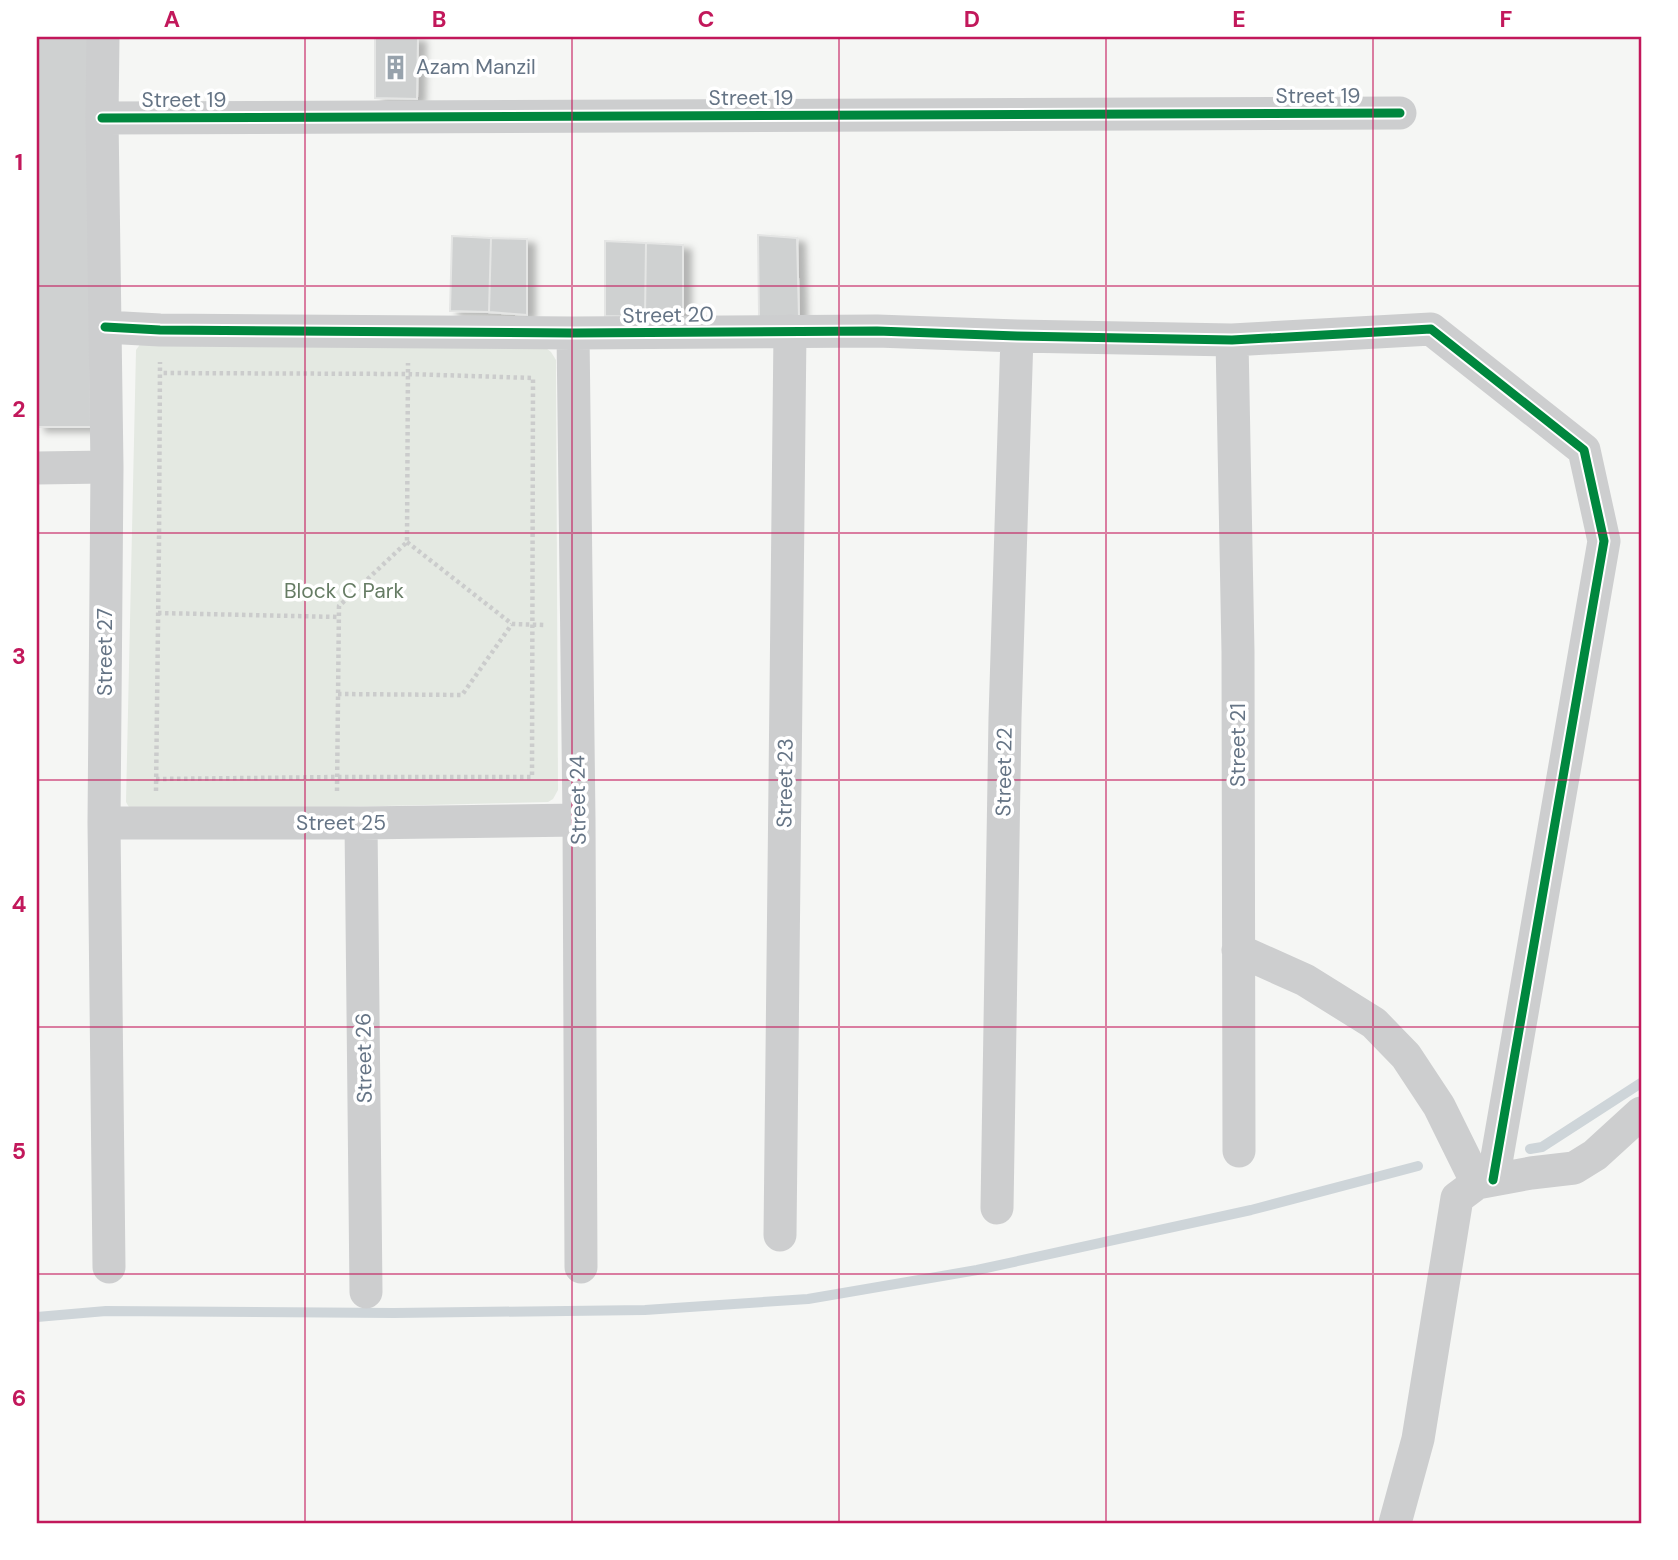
<svg xmlns="http://www.w3.org/2000/svg" width="1678" height="1560" font-family="'DM Sans',sans-serif">
	<style>
		.green { fill: #e4e9e2 }
		.lines { fill: none; stroke-linecap: round; stroke-linejoin: round }
		.stream { stroke: #ced5d9; stroke-width: 10 }
		.building { fill: #cfd1d1; stroke: #e4e5e4; stroke-width: 2; filter: url(#shadow) }
		.path { stroke: #cbcccc; stroke-width: 4.5; stroke-dasharray: 3.5 3.5; stroke-linecap: butt }
		.minor { stroke: #cdcecf; stroke-width: 33 }
		.cycleway-casing { stroke: #fff; stroke-width: 13 }
		.cycleway { stroke: #00873e; stroke-width: 9 }
		.grid { fill: none; stroke: #c2185b; stroke-width: 2; stroke-opacity: 0.55 }
		.labels { text-anchor: middle; dominant-baseline: central; stroke-width: 7; stroke-linejoin: round; paint-order: stroke }
		.poi-label { font-size: 21px; fill: #657485; stroke: #fff; text-anchor: start }
		.street-label { font-size: 21px; fill: #657485; stroke: #fff }
		.park-label { font-size: 21px; fill: #667c64; stroke: #fff }
		.neatline { fill: none; stroke: #c2185b; stroke-width: 2.5 }
		.grid-label { font-size: 23px; text-anchor: middle; font-weight: bold; fill: #c2185b }
	</style>
	<defs>
		<filter id="shadow"><feDropShadow dx="8" dy="4.5" stdDeviation="3.5" flood-color="#0004"/></filter>
	</defs>
	<rect width="100%" height="100%" fill="#f5f6f4"/>
	<path class="green" d="M141 343 546 348 551 352 556 360 558 790 553 799 548 802 135 812 130 809 126 802 136 350Z"/>
	<g class="lines">
		<path class="stream" d="M1530 1149 1542 1147 1641 1083
			M37 1317 106 1311 394 1313 645 1310 808 1299 977 1270 1251 1210 1418 1166"/>
	</g>
	<path class="building" d="M37 37H88L91 427H37Z
		M375 37H418L417 99 375 98Z
		M758 235 797 238 799 317H759Z
		M452 236 491 238 489 312 450 311Z
		M491 238 527 239V315L489 312Z
		M605 241 646 243 645 317 605 316Z
		M646 243 683 245V319L645 317Z"/>
	<g class="lines">
		<path class="path" d="M407 542 512 624 544 625
			M158 613 339 617
			M338 694 462 695 512 624
			M156 779 338 777H532L533 378 408 374 160 373
			M156 791 159 542 160 362
			M337 791 339 606 407 542 408 363"/>
		<path class="minor" d="M103 37 102 118 107 467 104 823 109 1267
			M102 118 1400 113
			M105 327 160 330 573 333 877 331 1017 336 1232 340 1431 329 1584 450 1604 541 1493 1180
			M573 333 579 820 581 1267
			M1232 340 1238 652 1239 1151
			M37 468 107 467
			M104 823H361L579 820
			M361 823 366 1292
			M1238 950 1305 980 1374 1023 1406 1056 1439 1106 1477 1183
			M997 1208 1005 718 1017 336
			M780 1235 790 331
			M1395 1523 1418 1439 1457 1198 1477 1183 1531 1173 1574 1168 1595 1155 1641 1113"/>
		<defs>
			<path id="cycleway" d="M102 118 1400 113
				M105 327 160 330 573 333 877 331 1017 336 1232 340 1431 329 1584 450 1604 541 1493 1180"/>
		</defs>
		<use href="#cycleway" class="cycleway-casing"/>
		<use href="#cycleway" class="cycleway"/>
	</g>
	<path class="grid" d="M305 37V1523M572 37V1523M839 37V1523M1106 37V1523M1373 37V1523M37 286H1641M37 533H1641M37 780H1641M37 1027H1641M37 1274H1641"/>
	<defs>
		<symbol id="building-bare" viewBox="-9 -9 18 18"><path d="M-4-6H4V6H1V3H-1V6H-4ZM-2.5-4.3h1.7v1.8h-1.7ZM.8-4.3h1.7v1.8H.8ZM-2.5-1h1.7V.8h-1.7ZM.8-1h1.7V.8H.8Z" fill="#97a2ac" stroke="#fff" stroke-width="2.5" paint-order="stroke"/></symbol>
	</defs>
	<g fill-rule="evenodd">
		<use href="#building-bare" x="378" y="50" width="35" height="35"/>
	</g>
	<g class="labels">
		<g class="poi-label">
			<text x="416" y="67">Azam Manzil</text>
		</g>
		<g class="street-label">
			<text x="1318" y="96">Street 19</text>
			<text x="751" y="98">Street 19</text>
			<text x="184" y="100">Street 19</text>
			<text transform="translate(668 315) rotate(-1)">Street 20</text>
			<text transform="translate(105 652) rotate(-90)">Street 27</text>
			<text transform="translate(1238 745) rotate(-90)">Street 21</text>
			<text transform="translate(1004 772) rotate(-89)">Street 22</text>
			<text transform="translate(785 783) rotate(-89)">Street 23</text>
			<text transform="translate(578 800) rotate(-91)">Street 24</text>
			<text x="341" y="823">Street 25</text>
			<text transform="translate(364 1058) rotate(-91)">Street 26</text>
		</g>
		<g class="park-label">
			<text x="344" y="591">Block C Park</text>
		</g>
	</g>
	<rect width="1678" height="1560" fill="none" stroke="#ffffff" stroke-width="77"/>
	<rect x="38" y="38" width="1602" height="1484" class="neatline"/>
	<g class="grid-label">
		<text x="172" y="27">A</text>
		<text x="439" y="27">B</text>
		<text x="706" y="27">C</text>
		<text x="972" y="27">D</text>
		<text x="1239" y="27">E</text>
		<text x="1506" y="27">F</text>
		<text x="19" y="170">1</text>
		<text x="19" y="417">2</text>
		<text x="19" y="664">3</text>
		<text x="19" y="912">4</text>
		<text x="19" y="1159">5</text>
		<text x="19" y="1406">6</text>
	</g>
</svg>
